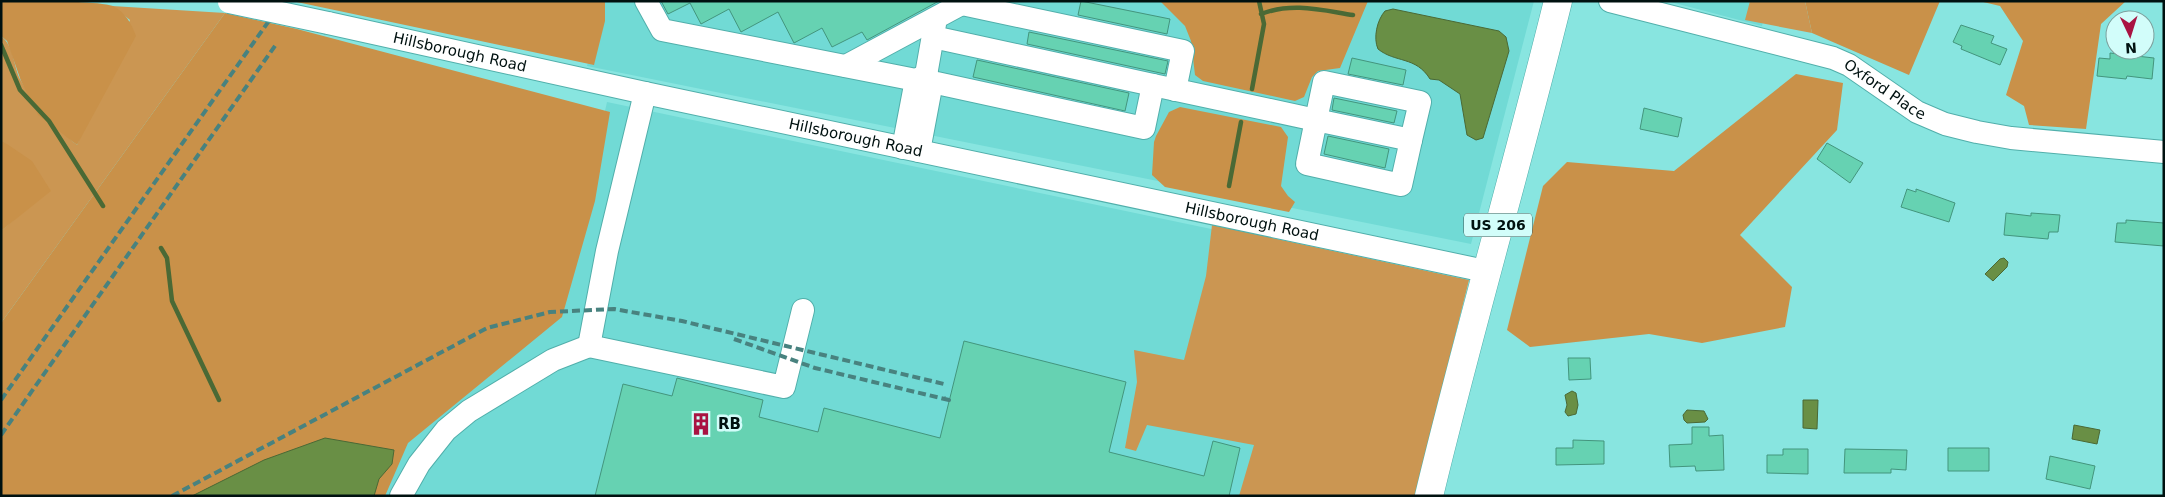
<svg xmlns="http://www.w3.org/2000/svg" width="2165" height="497" font-family="'DejaVu Sans',sans-serif">
	<style>
		.built { fill: #71dad5 }
		.green { fill: #cb9652 }
		.forest { fill: #c99149 }
		.water { fill: #698f45; stroke: #4a6935 }
		.lines { fill: none; stroke-linecap: round; stroke-linejoin: round }
		.stream { stroke: #4a6935; stroke-width: 4.5 }
		.building { fill: #66d2b2; stroke: #43957d }
		.minor-casing { stroke: #51afab; stroke-width: 24 }
		.major-casing { stroke: #51afab; stroke-width: 29 }
		.minor { stroke: #fff; stroke-width: 22 }
		.major { stroke: #fff; stroke-width: 28 }
		.rail { stroke: #48827f; stroke-width: 4; stroke-dasharray: 8 4; stroke-linecap: butt }
		.minor-bridge-casing { stroke: #51afab; stroke-width: 24; stroke-linecap: butt }
		.minor-bridge { stroke: #fff; stroke-width: 22 }
		.labels { text-anchor: middle; dominant-baseline: central; stroke-width: 5; stroke-linejoin: round; paint-order: stroke }
		.shield { fill: #d2fdfa; stroke: #3f5856; stroke-width: 1 }
		.shield-label { font-size: 14px; font-weight: bold; fill: #001110 }
		.street-label { font-size: 15px; fill: #001110; stroke: #d2fdfa }
		.poi-label { font-size: 15px; font-weight: bold; fill: #001110; stroke: #d2fdfa; text-anchor: start }
	</style>
	<rect width="100%" height="100%" fill="#88e5e0"/>
	<path class="built" d="M604 1H1534L1471 244 587 66Z
		M1667 1H1768L1762 26Z
		M607 102 1316 251 1254 496H362L377 431 565 289Z"/>
	<path class="green" d="M1750 1H1805L1812 33 1745 20Z
		M112 6 225 13 1 323V231L16 218 7 145 1 140V36C15 47 13 67 21 81 32 100 60 131 77 145L130 20Z
		M1212 225 1469 280 1415 496H1239L1254 445 1147 425 1136 451 1125 448 1137 382 1134 350 1184 360 1206 276Z"/>
	<path class="forest" d="M1 1C25 1 94 0 113 6 126 13 131 23 136 36L77 145 38 115 21 81 7 41 1 36Z
		M292 1H605V21L594 65Z
		M1160 1H1368L1340 68 1318 71 1312 77 1304 97 1295 101 1203 81 1195 75 1191 41 1185 26Z
		M1805 1H1940L1909 75 1812 33Z
		M1979 1H2126L2101 24 2086 129 2029 125 2024 106 2006 95 2023 41 2000 6Z
		M225 13 297 29 610 112 595 201 562 317 408 443 385 496H1V323Z
		M1796 74 1843 83 1837 130 1740 235 1792 287 1785 327 1702 343 1649 334 1530 347 1507 330 1543 186 1567 162 1674 171Z
		M1180 107 1281 127 1288 137 1281 186 1288 196 1295 202 1289 212 1165 187 1152 175 1154 142 1156 136 1169 112Z
		M1 140 32 161 51 191 1 231Z"/>
	<path class="water" d="M1393 9 1499 31 1506 37 1509 51 1483 138 1476 140 1467 135 1460 94 1439 80 1430 79C1416 56 1395 63 1378 49 1373 38 1377 20 1385 11Z
		M2004 258 2008 262 2007 267 1993 281 1985 274 2000 259Z
		M1572 391 1576 393 1578 405 1576 414 1568 416 1565 412 1567 405 1565 395Z
		M1803 400H1818L1817 429 1803 428Z
		M1687 410 1704 411 1708 419 1705 422 1687 423 1684 420 1683 415Z
		M2074 425 2100 430 2097 444 2072 439Z
		M325 438 394 450 392 464 379 479 374 496H192L264 460Z"/>
	<g class="lines">
		<path class="stream" d="M1261 14C1292 2 1321 10 1353 15
			M1 45 20 90 49 121 103 206
			M1252 89 1264 24 1259 1
			M1229 186 1241 122
			M161 248 167 258 172 301 219 400"/>
	</g>
	<path class="building" d="M661 1H939L867 40 862 32 832 47 822 28 794 43 778 12 741 32 729 9 701 24 690 3 668 14Z
		M1081 1 1170 19 1167 34 1078 15Z
		M1961 25 1994 36 1991 43 2007 49 2000 65 1961 49 1962 46 1953 42Z
		M1029 32 1168 61 1165 74 1027 44Z
		M2110 53 2154 58 2152 79 2127 76 2126 79 2097 76 2099 58 2110 59Z
		M1352 58 1406 70 1403 85 1348 74Z
		M977 60 1129 93 1125 111 973 77Z
		M1334 98 1397 111 1394 123 1332 110Z
		M1644 108 1682 118 1678 137 1640 129Z
		M1328 136 1389 149 1385 168 1324 154Z
		M1827 143 1863 163 1850 183 1817 159Z
		M1907 189 1916 192V189L1955 203 1949 222 1901 207Z
		M2006 213 2031 216V213L2060 215 2058 232H2049L2048 239 2004 235Z
		M2126 220 2164 223V246L2115 242 2117 223H2126Z
		M964 341 1126 382 1109 452 1204 476 1213 441 1240 448 1229 496H595L623 384 672 396 677 378 763 400 759 417 818 432 824 408 940 438Z
		M1568 358H1590L1591 379 1569 380Z
		M1692 427H1709V436L1723 435 1724 470 1696 471 1695 466 1670 467 1669 445 1692 444Z
		M1573 440 1604 441V464L1556 465V448H1573Z
		M1948 448H1989V471H1948Z
		M1783 449H1808V474L1767 473V455H1783Z
		M1845 449 1907 450 1906 470 1891 469V473H1844Z
		M2050 456 2095 466 2090 489 2046 479Z"/>
	<g class="lines">
		<defs>
			<g id="minor">
				<path d="M646 1 662 30 916 80 926 75 932 82 1144 128 1153 85 933 37"/>
				<path id="s1" d="M1610 1 1833 58 1849 65 1917 112 1945 124 1977 132 2011 138 2164 152"/>
				<path d="M962 4 1183 51 1175 90"/>
				<path id="s2" d="M328 23 645 93 1485 271"/>
				<path d="M846 66 967 1"/>
				<path d="M926 75 935 24"/>
				<path d="M1153 85 1316 120 1324 82 1420 102 1411 140"/>
				<path d="M645 93 607 251 589 346 784 387 803 310"/>
				<path d="M1316 120 1411 140 1401 185 1307 164Z"/>
				<path d="M903 148 916 80"/>
				<path d="M919 151 932 82"/>
				<path d="M401 496 419 464 446 430 469 411 553 360 589 346"/>
			</g>
			<path id="major" d="M1429 496C1469 330 1517 167 1558 1"/>
		</defs>
		<use href="#minor" class="minor-casing"/>
		<use href="#major" class="major-casing"/>
		<use href="#minor" class="minor"/>
		<use href="#major" class="major"/>
		<path class="rail" d="M734 339 815 368 949 400 944 398
			M1 400 283 1
			M1 435 277 43
			M172 496 487 328 550 312 614 309 682 321 944 384"/>
		<defs>
			<path id="minor-bridge" d="M229 2 328 23"/>
		</defs>
		<use href="#minor-bridge" class="minor-bridge-casing"/>
		<use href="#minor-bridge" class="minor-bridge"/>
	</g>
	<defs>
		<symbol id="building-bare" viewBox="-9 -9 18 18"><path d="M-4-6H4V6H1V3H-1V6H-4ZM-2.5-4.3h1.7v1.8h-1.7ZM.8-4.3h1.7v1.8H.8ZM-2.5-1h1.7V.8h-1.7ZM.8-1h1.7V.8H.8Z" fill="#a91342" stroke="#d2fdfa" stroke-width="2.5" paint-order="stroke"/></symbol>
	</defs>
	<g fill-rule="evenodd">
		<use href="#building-bare" x="685" y="408" width="32" height="32"/>
	</g>
	<g class="labels">
		<rect class="shield" x="1464" y="213.5" width="68" height="23" rx="4"/>
		<g class="shield-label">
			<text x="1498" y="225">US 206</text>
		</g>
		<g class="street-label">
			<text stroke="none"><textPath href="#s2" startOffset="135">Hillsborough Road</textPath></text>
			<text stroke="none"><textPath href="#s1" startOffset="291">Oxford Place</textPath></text>
			<text stroke="none"><textPath href="#s2" startOffset="540">Hillsborough Road</textPath></text>
			<text stroke="none"><textPath href="#s2" startOffset="945">Hillsborough Road</textPath></text>
		</g>
		<g class="poi-label">
			<text x="718" y="424">RB</text>
		</g>
	</g>
	<rect width="2165" height="497" fill="none" stroke="#001110" stroke-width="5"/>
	<g transform="translate(2130 35) rotate(176)"><circle r="24" fill="#d2fdfa" stroke="#7e9f9c"/>
	<path d="M0-4L9 19L0 12L-9 19Z" fill="#a91342"/>
	<text y="-8" font-size="14" font-weight="bold" text-anchor="middle" fill="#001110">N</text>
	</g>
</svg>
